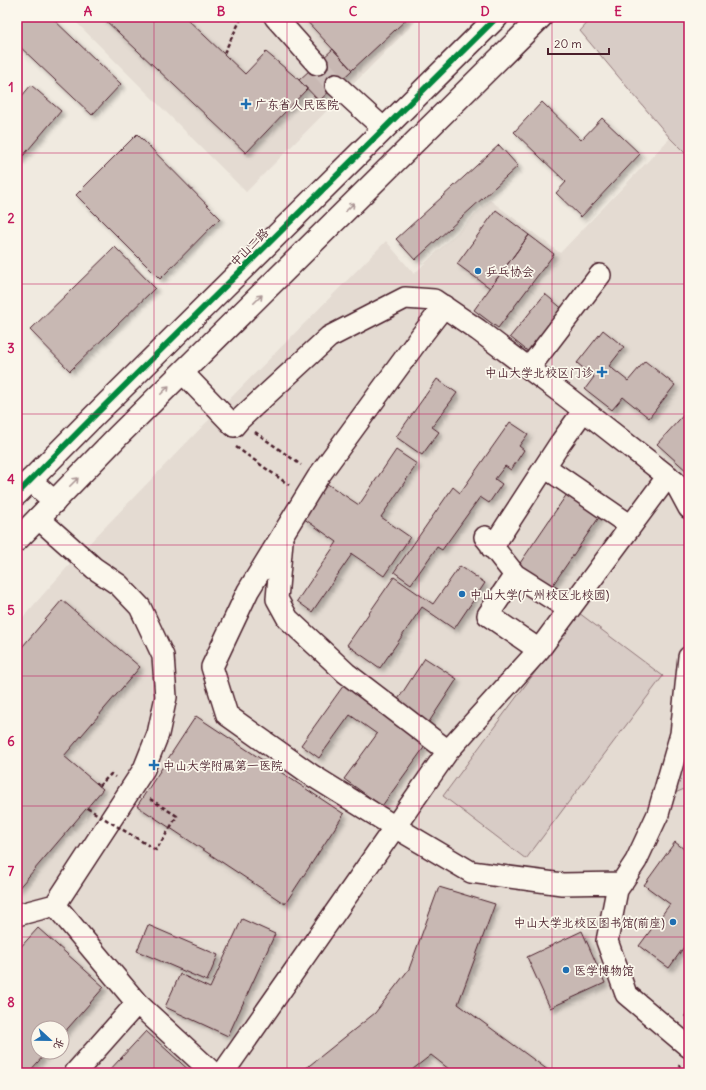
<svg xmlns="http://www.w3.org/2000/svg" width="706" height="1090" font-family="Delius,'LXGW WenKai TC',sans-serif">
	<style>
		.built { fill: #e4dbd2; fill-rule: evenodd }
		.green { fill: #d8ccc6; stroke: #917678 }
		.building { fill: #c8b8b3; stroke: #4a1f2b; filter: url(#shadow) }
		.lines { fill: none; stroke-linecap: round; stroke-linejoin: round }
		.minor-tunnel { stroke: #cfc1bc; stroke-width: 21; stroke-dasharray: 21 10; stroke-linecap: butt }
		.minor-casing { stroke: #4a1f2b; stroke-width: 24 }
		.major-casing { stroke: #4a1f2b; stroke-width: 25 }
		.path { stroke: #4a1f2b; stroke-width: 2.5; stroke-dasharray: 4 3; stroke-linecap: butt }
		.minor { stroke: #fbf7ec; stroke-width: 21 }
		.major { stroke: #fbf7ec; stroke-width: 22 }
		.path-bridge { stroke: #4a1f2b; stroke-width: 2.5; stroke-dasharray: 4 3; stroke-linecap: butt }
		.cycleway-casing { stroke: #fbf7ec; stroke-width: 8 }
		.cycleway { stroke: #00873e; stroke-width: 6 }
		.oneway { stroke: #ab9695 }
		.grid { fill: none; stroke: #c2185b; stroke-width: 1; stroke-opacity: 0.55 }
		.poi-dot { fill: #1f6fb2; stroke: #fbf7ec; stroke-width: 1.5 }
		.labels { text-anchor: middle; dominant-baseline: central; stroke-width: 3.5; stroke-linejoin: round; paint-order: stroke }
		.poi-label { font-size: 12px; fill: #4a1f2b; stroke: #fbf7ec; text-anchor: start }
		.street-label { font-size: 12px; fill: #4a1f2b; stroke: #fbf7ec }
		.neatline { fill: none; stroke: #c2185b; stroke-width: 1.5 }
		.grid-label { font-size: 13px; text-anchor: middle; font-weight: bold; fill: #c2185b }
	</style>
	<defs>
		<filter id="shadow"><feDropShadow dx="3.5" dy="3.5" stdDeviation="2" flood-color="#0004"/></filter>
	</defs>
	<rect width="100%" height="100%" fill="#f0eae0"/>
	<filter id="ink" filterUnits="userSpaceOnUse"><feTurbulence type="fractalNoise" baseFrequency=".025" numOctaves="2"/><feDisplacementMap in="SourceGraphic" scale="8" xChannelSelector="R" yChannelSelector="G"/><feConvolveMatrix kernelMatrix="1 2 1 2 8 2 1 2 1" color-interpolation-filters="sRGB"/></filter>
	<g filter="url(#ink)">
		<path class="built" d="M71 17H420L246 192Z
			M670 138 689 157V1073H17V624L79 554 195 434 386 241 414 274 490 200 560 253ZM38 1028H62V1052H38Z"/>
		<path class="green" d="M593 17H689V157L670 138 580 31Z
			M579 613 663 676 526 859 443 796Z
			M689 701V787L668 796Z"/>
		<path class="building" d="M17 17H51L121 84 92 115 17 44Z
			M102 17H185L245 74 266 52 299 80 307 89 246 153Z
			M303 17H409L352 70Z
			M333 49 352 70 319 101 299 80Z
			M31 85 61 111 17 163V102Z
			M542 102 581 140 602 118 640 154 581 217 556 193 566 182 514 132Z
			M137 134 220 218 160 279 76 195Z
			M499 145 518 166 415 260 396 239Z
			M496 210 529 235 490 288 457 264Z
			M529 235 554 254 498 328 474 310Z
			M115 247 155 288 70 371 30 330Z
			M545 294 565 311 530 353 510 337Z
			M603 330 624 347 609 366 628 381 645 361 675 385 649 418 623 397 612 410 585 389 594 377 577 363Z
			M437 379 457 393 432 427 439 432 422 455 396 437Z
			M689 409V473L657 444Z
			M510 422 528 434 519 446 524 450 511 470 505 466 495 479 502 484 489 503 480 497 442 550 437 547 411 584 394 572 453 487 460 493Z
			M396 450 417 464 381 517 410 537 384 576 352 554 312 612 297 601 337 542 303 518 326 483 359 505Z
			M569 491 602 513 548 592 516 569Z
			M460 566 485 583 454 629 422 607 380 668 347 645 394 577 433 604Z
			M62 600 140 667 64 756 103 789 17 890V653Z
			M425 658 457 679 427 725 395 704Z
			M346 682 428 742 382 806 344 779 377 734 350 715 319 758 301 745Z
			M196 716 344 814 285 904 137 806Z
			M675 842 689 853V940L669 968 639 946 670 904 644 885Z
			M439 887 495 904 458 1004 552 1073H454L431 1055 408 1073H300L375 1013 409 969Z
			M242 919 275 934 228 1036 165 1007 180 974 210 988Z
			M148 925 218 955 207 981 137 951Z
			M38 928 104 987 62 1035V1028H38V1052H47L28 1073H17V951Z
			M582 931 605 983 550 1008 527 957Z
			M146 1031 192 1073H107Z"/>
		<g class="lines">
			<path class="minor-tunnel" d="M317 64 336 85"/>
			<defs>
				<path id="minor" d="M275 17 317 64
					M336 85 384 129
					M444 306 421 336 318 477 248 591 212 667 227 715 313 776 395 827 471 872 562 884 622 883
					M529 368 600 275
					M183 373 234 426 239 420 329 337 405 298 434 300 478 330 568 398 675 482 689 508
					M545 467 631 526
					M30 480 55 502
					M38 518 94 568 119 585 140 607 163 656 166 697 158 734 144 769 55 905
					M485 537 515 575 488 615 539 650
					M282 541 277 599 288 619 346 673 448 751
					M492 548 559 445 584 410
					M515 575 569 609
					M689 657 681 734 658 814 636 861 617 890 607 941 626 994 689 1047
					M17 915 55 905 137 1003 213 1073
					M75 1073 137 1003
					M223 1073 448 751 539 650 668 476"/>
				<path id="major" d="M17 494 88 422 497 17
					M17 540 118 436 541 17"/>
			</defs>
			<use href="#minor" class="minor-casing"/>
			<use href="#major" class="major-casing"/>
			<path class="path" d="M224 53 242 17
				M255 432 301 465
				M236 447 289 485
				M99 786 111 774 115 777
				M150 799 177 816 170 828
				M685 1017 689 1011
				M675 1073 680 1065"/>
			<use href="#minor" class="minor"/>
			<use href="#major" class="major"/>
			<path class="path-bridge" d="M87 808 156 850 170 828"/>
			<defs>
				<path id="cycleway" d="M17 494 88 422 497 17"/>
			</defs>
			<use href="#cycleway" class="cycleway-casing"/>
			<use href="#cycleway" class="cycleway"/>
		</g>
		<defs><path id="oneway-shaft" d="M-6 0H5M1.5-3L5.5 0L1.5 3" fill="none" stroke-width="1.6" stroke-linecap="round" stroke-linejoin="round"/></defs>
		<g class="oneway">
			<use href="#oneway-shaft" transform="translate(350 207) rotate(-45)"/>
			<use href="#oneway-shaft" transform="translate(258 299) rotate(-45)"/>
			<use href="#oneway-shaft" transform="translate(165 390) rotate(-45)"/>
			<use href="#oneway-shaft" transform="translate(74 482) rotate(-45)"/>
		</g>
	</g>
	<path class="grid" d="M154 17V1073M287 17V1073M419 17V1073M552 17V1073M17 153H689M17 284H689M17 414H689M17 545H689M17 676H689M17 806H689M17 937H689"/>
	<g class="poi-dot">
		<path d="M244 98h4v4h4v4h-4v4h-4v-4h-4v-4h4z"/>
		<circle cx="478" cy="271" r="4"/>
		<path d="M600 366h4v4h4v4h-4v4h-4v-4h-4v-4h4z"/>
		<circle cx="462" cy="594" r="4"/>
		<path d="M152 759h4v4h4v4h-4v4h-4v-4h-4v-4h4z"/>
		<circle cx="673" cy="922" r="4"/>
		<circle cx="566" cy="970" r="4"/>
	</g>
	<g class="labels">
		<g class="poi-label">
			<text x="255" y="104">广东省人民医院</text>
			<text x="486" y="271">乒乓协会</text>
			<text x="593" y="372" text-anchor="end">中山大学北校区门诊</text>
			<text x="470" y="594">中山大学(广州校区北校园)</text>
			<text x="163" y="765">中山大学附属第一医院</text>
			<text x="665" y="922" text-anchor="end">中山大学北校区图书馆(前座)</text>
			<text x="574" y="970">医学博物馆</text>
		</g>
		<g class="street-label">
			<text transform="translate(249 247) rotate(-45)">中山二路</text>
		</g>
	</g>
	<rect width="706" height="1090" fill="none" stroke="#fbf7ec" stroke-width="44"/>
	<g transform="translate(50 1040) rotate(112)"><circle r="19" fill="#fbf7ec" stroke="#b4a19f"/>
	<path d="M0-3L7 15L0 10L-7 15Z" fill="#1f6fb2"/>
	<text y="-6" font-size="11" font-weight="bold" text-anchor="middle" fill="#4a1f2b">北</text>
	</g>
	<path d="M548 48v6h61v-6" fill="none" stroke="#4a1f2b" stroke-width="2"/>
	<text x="554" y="48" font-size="12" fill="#4a1f2b" stroke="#fbf7ec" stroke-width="3" paint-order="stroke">20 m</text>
	<rect x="22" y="22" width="662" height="1046" class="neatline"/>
	<g class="grid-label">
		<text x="88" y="16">A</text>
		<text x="221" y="16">B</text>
		<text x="353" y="16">C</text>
		<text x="485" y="16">D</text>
		<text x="618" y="16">E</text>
		<text x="11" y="92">1</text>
		<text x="11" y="223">2</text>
		<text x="11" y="353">3</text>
		<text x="11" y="484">4</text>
		<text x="11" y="615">5</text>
		<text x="11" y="746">6</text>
		<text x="11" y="876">7</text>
		<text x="11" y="1007">8</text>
	</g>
</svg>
